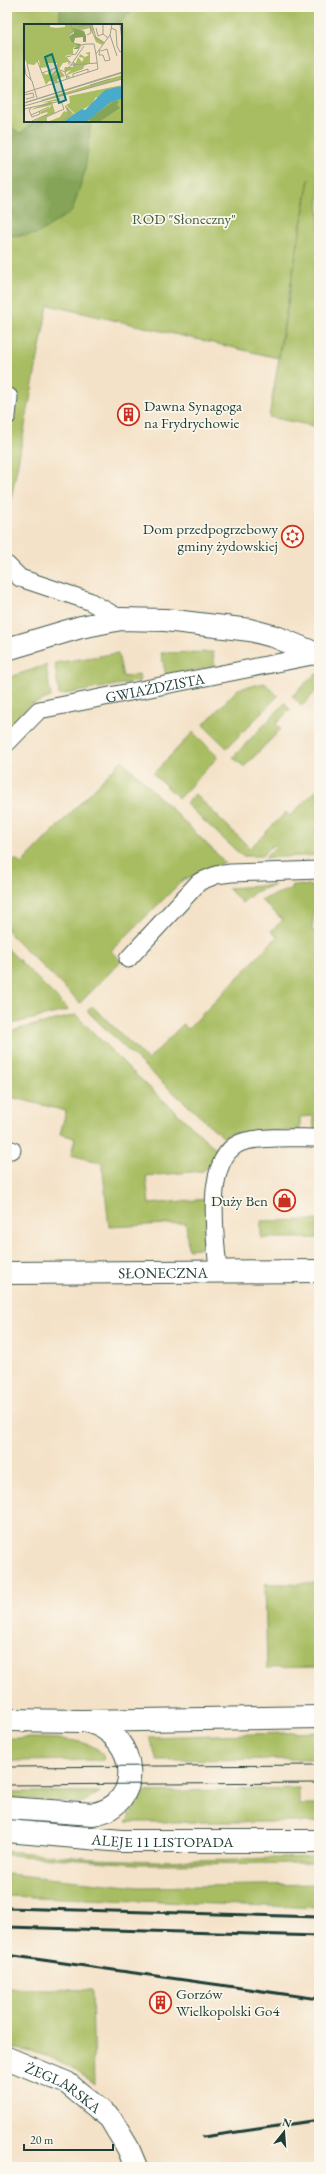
<svg xmlns="http://www.w3.org/2000/svg" width="326" height="2174" font-family="'EB Garamond',serif">
	<style>
		.green { fill: #a8bd62; stroke: #647d4b; fill-rule: evenodd }
		.forest { fill: #86a458; stroke: #527046 }
		.lines { fill: none; stroke-linecap: round; stroke-linejoin: round }
		.service-casing { stroke: #3f564a; stroke-width: 19 }
		.minor-casing { stroke: #3f564a; stroke-width: 24 }
		.secondary-casing { stroke: #3f564a; stroke-width: 24 }
		.service { stroke: #fff; stroke-width: 17 }
		.minor { stroke: #fff; stroke-width: 22 }
		.secondary { stroke: #fff; stroke-width: 22 }
		.tram { stroke: #1f3d34; stroke-width: 1 }
		.rail { stroke: #1f3d34; stroke-width: 3 }
		.labels { text-anchor: middle; dominant-baseline: central; stroke-width: 3.5; stroke-linejoin: round; paint-order: stroke }
		.park-label { font-size: 15px; fill: #415d40; stroke: #fbf7ec }
		.poi-label { font-size: 15px; fill: #1f3d34; stroke: #fbf7ec; text-anchor: start }
		.street-label { font-size: 15px; fill: #1f3d34; stroke: #fbf7ec }
		.inset-road { fill: none; stroke: #9fa08d; stroke-width: 1 }
		.view { fill: #0f766e; fill-opacity: 0.15; stroke: #0f766e; stroke-width: 2 }
		.inset-edge { fill: none; stroke: #1f3d34; stroke-width: 2 }
	</style>
	<rect width="100%" height="100%" fill="#fbf7ec"/>
	<filter id="ink" filterUnits="userSpaceOnUse"><feTurbulence type="fractalNoise" baseFrequency=".025" numOctaves="2"/><feDisplacementMap in="SourceGraphic" scale="8" xChannelSelector="R" yChannelSelector="G"/><feConvolveMatrix kernelMatrix="1 2 1 2 8 2 1 2 1" color-interpolation-filters="sRGB"/></filter>
	<filter id="wash" filterUnits="userSpaceOnUse"><feTurbulence type="fractalNoise" baseFrequency=".012" numOctaves="4" result="noise"/><feDisplacementMap in="SourceGraphic" scale="16" xChannelSelector="R" yChannelSelector="G"/><feGaussianBlur stdDeviation="0.9" result="paint"/><feColorMatrix in="noise" values="0 0 0 0 0 0 0 0 0 0 0 0 0 0 0 0 0 1.4 0 .05"/><feComposite in="paint" operator="in"/></filter>
	<g filter="url(#wash)">
		<rect width="100%" height="100%" fill="#f4e2c8"/>
		<path class="green" d="M7 7H319V427L269 417 309 179 278 358 48 305 9 510 7 509ZM25 25H121V121H25Z
			M213 652 215 666 166 676 161 653Z
			M118 653 123 677 139 674 140 681 59 695 55 663Z
			M46 665 51 697 30 705 7 729V678Z
			M315 674H319V688L302 706 292 696Z
			M265 683 278 696 227 748 203 725 238 689Z
			M285 703 290 710 276 724 281 729 244 767 233 757Z
			M193 732 218 757 179 798 153 774Z
			M122 760 225 862 183 880 111 951 121 961 80 1003 7 931V869L16 859 21 864Z
			M319 787V855L265 858 275 847 273 845 262 856H242L186 804 195 794 250 848 286 812 290 816Z
			M275 885 255 892 242 903 228 888Z
			M292 885 317 886 312 931 319 932V1130H314L313 1116 300 1117V1130L231 1133 224 1138 143 1065 87 1011 92 1006 148 1060 183 1024 188 1029 277 937 271 931 283 920 261 900 290 889Z
			M7 948 69 1010 7 1025Z
			M76 1015 135 1074 217 1150 216 1161 203 1171 146 1176 149 1204 206 1199C207 1215 212 1233 201 1248L188 1249 186 1223 109 1227 102 1163 71 1155 75 1138 60 1134 66 1111 7 1096V1032Z
			M319 1220V1238H261V1221Z
			M319 1583V1667L267 1668 265 1584Z
			M319 1732V1759L157 1760 149 1737Z
			M7 1738C26 1739 102 1733 104 1760L7 1761Z
			M299 1788V1805H319V1822H126L144 1792Z
			M7 1792H101L82 1803 7 1798Z
			M7 1851 95 1859 156 1861 319 1857V1863L137 1864 7 1855Z
			M7 1874 139 1887 319 1884V1908L7 1896Z
			M7 1988 92 1990 94 2084C65 2061 44 2052 7 2048Z"/>
		<path class="forest" d="M60 7H136L117 25H60Z
			M35 121H91L85 171 72 211 37 234 7 236V123L20 134Z"/>
	</g>
	<g filter="url(#ink)">
		<g class="lines">
			<defs>
				<g id="service">
					<path d="M7 416 9 397"/>
					<path d="M7 565 20 578 89 601 121 619"/>
					<path id="s1" d="M7 743 39 710 317 655"/>
					<path d="M128 959 199 882 216 875 231 873 319 870"/>
					<path d="M7 1150H12"/>
					<path d="M218 1272C216 1238 201 1151 246 1141 269 1136 295 1138 319 1138"/>
				</g>
				<g id="minor">
					<path d="M7 649 81 627 121 619 165 620 250 630 276 637 319 655"/>
					<path id="s2" d="M7 1273 319 1271"/>
					<path id="s3" d="M7 2058 67 2083 110 2118 128 2148 136 2167"/>
				</g>
				<g id="secondary">
					<path d="M7 1720 82 1721 319 1717"/>
					<path d="M7 1808 93 1814C145 1805 139 1736 89 1722"/>
					<path id="s4" d="M7 1831 122 1841H319"/>
				</g>
			</defs>
			<use href="#service" class="service-casing"/>
			<use href="#minor" class="minor-casing"/>
			<use href="#secondary" class="secondary-casing"/>
			<use href="#service" class="service"/>
			<use href="#minor" class="minor"/>
			<use href="#secondary" class="secondary"/>
			<path class="tram" d="M7 1767 319 1765
				M7 1785 319 1783"/>
			<path class="rail" d="M7 1908 319 1917
				M7 1927 319 1936
				M7 1955 319 1999
				M203 2137 319 2120"/>
		</g>
	</g>
	<defs>
		<symbol id="building-ring" viewBox="-11 -11 22 22"><circle r="9.5" fill="#fbf7ec" stroke="#c8321e" stroke-width="1.5"/><path d="M-4-6H4V6H1V3H-1V6H-4ZM-2.5-4.3h1.7v1.8h-1.7ZM.8-4.3h1.7v1.8H.8ZM-2.5-1h1.7V.8h-1.7ZM.8-1h1.7V.8H.8Z" fill="#c8321e"/></symbol>
		<symbol id="synagogue-ring" viewBox="-11 -11 22 22"><circle r="9.5" fill="#fbf7ec" stroke="#c8321e" stroke-width="1.5"/><path d="M0-6.5L5.6 3.2H-5.6ZM0 6.5L5.6-3.2H-5.6Z" fill="#c8321e"/></symbol>
		<symbol id="shop-ring" viewBox="-11 -11 22 22"><circle r="9.5" fill="#fbf7ec" stroke="#c8321e" stroke-width="1.5"/><path d="M-5-2.5h2.3a2.7 3.5 0 0 1 5.4 0H5L5.5 6h-11ZM-1.5-2.5h3a1.5 2.3 0 0 0-3 0Z" fill="#c8321e"/></symbol>
	</defs>
	<g fill-rule="evenodd">
		<use href="#building-ring" x="116" y="402" width="25" height="25"/>
		<use href="#synagogue-ring" x="280" y="524" width="25" height="25"/>
		<use href="#shop-ring" x="272" y="1188" width="25" height="25"/>
		<use href="#building-ring" x="148" y="1990" width="25" height="25"/>
	</g>
	<g class="labels">
		<g class="park-label">
			<text x="184" y="218">ROD "Słoneczny"</text>
		</g>
		<g class="poi-label">
			<text x="144" y="405">Dawna Synagoga<tspan x="144" dy="17">na Frydrychowie</tspan></text>
			<text x="278" y="528" text-anchor="end">Dom przedpogrzebowy<tspan x="278" dy="17">gminy żydowskiej</tspan></text>
			<text x="268" y="1200" text-anchor="end">Duży Ben</text>
			<text x="176" y="1993">Gorzów<tspan x="176" dy="17">Wielkopolski Go4</tspan></text>
		</g>
		<g class="street-label">
			<text stroke="none"><textPath href="#s1" startOffset="164">GWIAŹDZISTA</textPath></text>
			<text stroke="none"><textPath href="#s2" startOffset="156">SŁONECZNA</textPath></text>
			<text stroke="none"><textPath href="#s4" startOffset="156">ALEJE 11 LISTOPADA</textPath></text>
			<text stroke="none"><textPath href="#s3" startOffset="64">ŻEGLARSKA</textPath></text>
		</g>
	</g>
	<g transform="translate(24 24)">
		<rect width="98" height="98" fill="#f4e2c8"/>
		<path d="M0 0H26V3L32 4 41 3V0H68L70 11 80 18 78 21 72 18 66 4 49 8 45 11 47 18 54 22 49 24V30L41 32 46 39 45 42 44 38 39 39 35 45 32 43 33 39H24V43L16 44 15 36 10 41 3 40 0 33ZM66 28V39L60 42 59 45 43 51 47 53 44 54 42 51 47 46 42 48 40 46 41 43H49V38L52 39 54 33 58 38 60 34 55 33 56 30 61 33 65 31 61 29ZM33 45 35 46 31 50 29 53 36 46 41 52 33 55V58L25 57 22 61 17 48 23 51 25 47 28 46 26 52ZM98 51V55L17 77V76ZM98 61 75 75 72 73 68 80 51 90 42 81 46 79 45 72ZM36 74V76L26 78H28L31 89 22 93 23 98 36 93 40 87 43 88 41 81 51 91 39 98H8L24 90 23 88 17 90 16 88 25 84 28 81 6 86 25 78 17 79ZM98 75V98H60L87 77Z" fill="#a8bd62"/>
		<path d="M49 4 60 7 62 12V18H59V13L51 14 50 19 57 20 54 25H49L54 22 47 18 45 12 50 9ZM90 77H95L93 81 96 84 75 98H67L65 95Z" fill="#86a458"/>
		<path d="M98 62V75L87 78 62 98H39L58 85 61 86 81 66Z" fill="#4aaac9"/>
		<path class="inset-road" d="M68 0 72 14 81 19M96 0 98 17M79 1V10L84 14M54 3 66 0M72 4 74 12 79 10M87 4 92 6 93 22 96 28 98 27M44 11 49 8 47 0M63 11 67 9 66 0M86 11 93 32M76 25 75 31H79L81 37 86 36 83 25 77 27M47 31 52 30 57 21 63 20H70L72 30M47 32 42 33 47 39M13 36 18 49 32 44 41 48M0 38 2 51 8 57 13 74M3 40 7 56M47 41 60 22M74 45 72 30 86 11 88 0M49 53V50L64 45V48M43 55 41 48 47 41 73 39M66 61 86 55M0 69 74 45M0 71 9 69 10 73 2 75M0 79 98 48M0 79 98 49M0 82 98 55M7 84 5 86 8 93 16 90 15 87M0 85 37 77 40 85 22 93V98M7 91 25 83M8 97 24 90M38 97 45 92V87L41 82"/>
		<path class="view" d="M28 30 42 76 35 79 21 33Z"/>
		<rect width="98" height="98" class="inset-edge"/>
	</g>
	<rect width="326" height="2174" fill="none" stroke="#fbf7ec" stroke-width="24"/>
	<g transform="translate(284 2132) rotate(17)" stroke="#fbf7ec" stroke-width="3" paint-order="stroke">
	<path d="M0-3L7 15L0 10L-7 15Z" fill="#1f3d34"/>
	<text y="-6" font-size="11" font-weight="bold" text-anchor="middle" fill="#1f3d34">N</text>
	</g>
	<path d="M24 2144v6h89v-6" fill="none" stroke="#1f3d34" stroke-width="2"/>
	<text x="30" y="2144" font-size="12" fill="#1f3d34" stroke="#fbf7ec" stroke-width="3" paint-order="stroke">20 m</text>
</svg>
